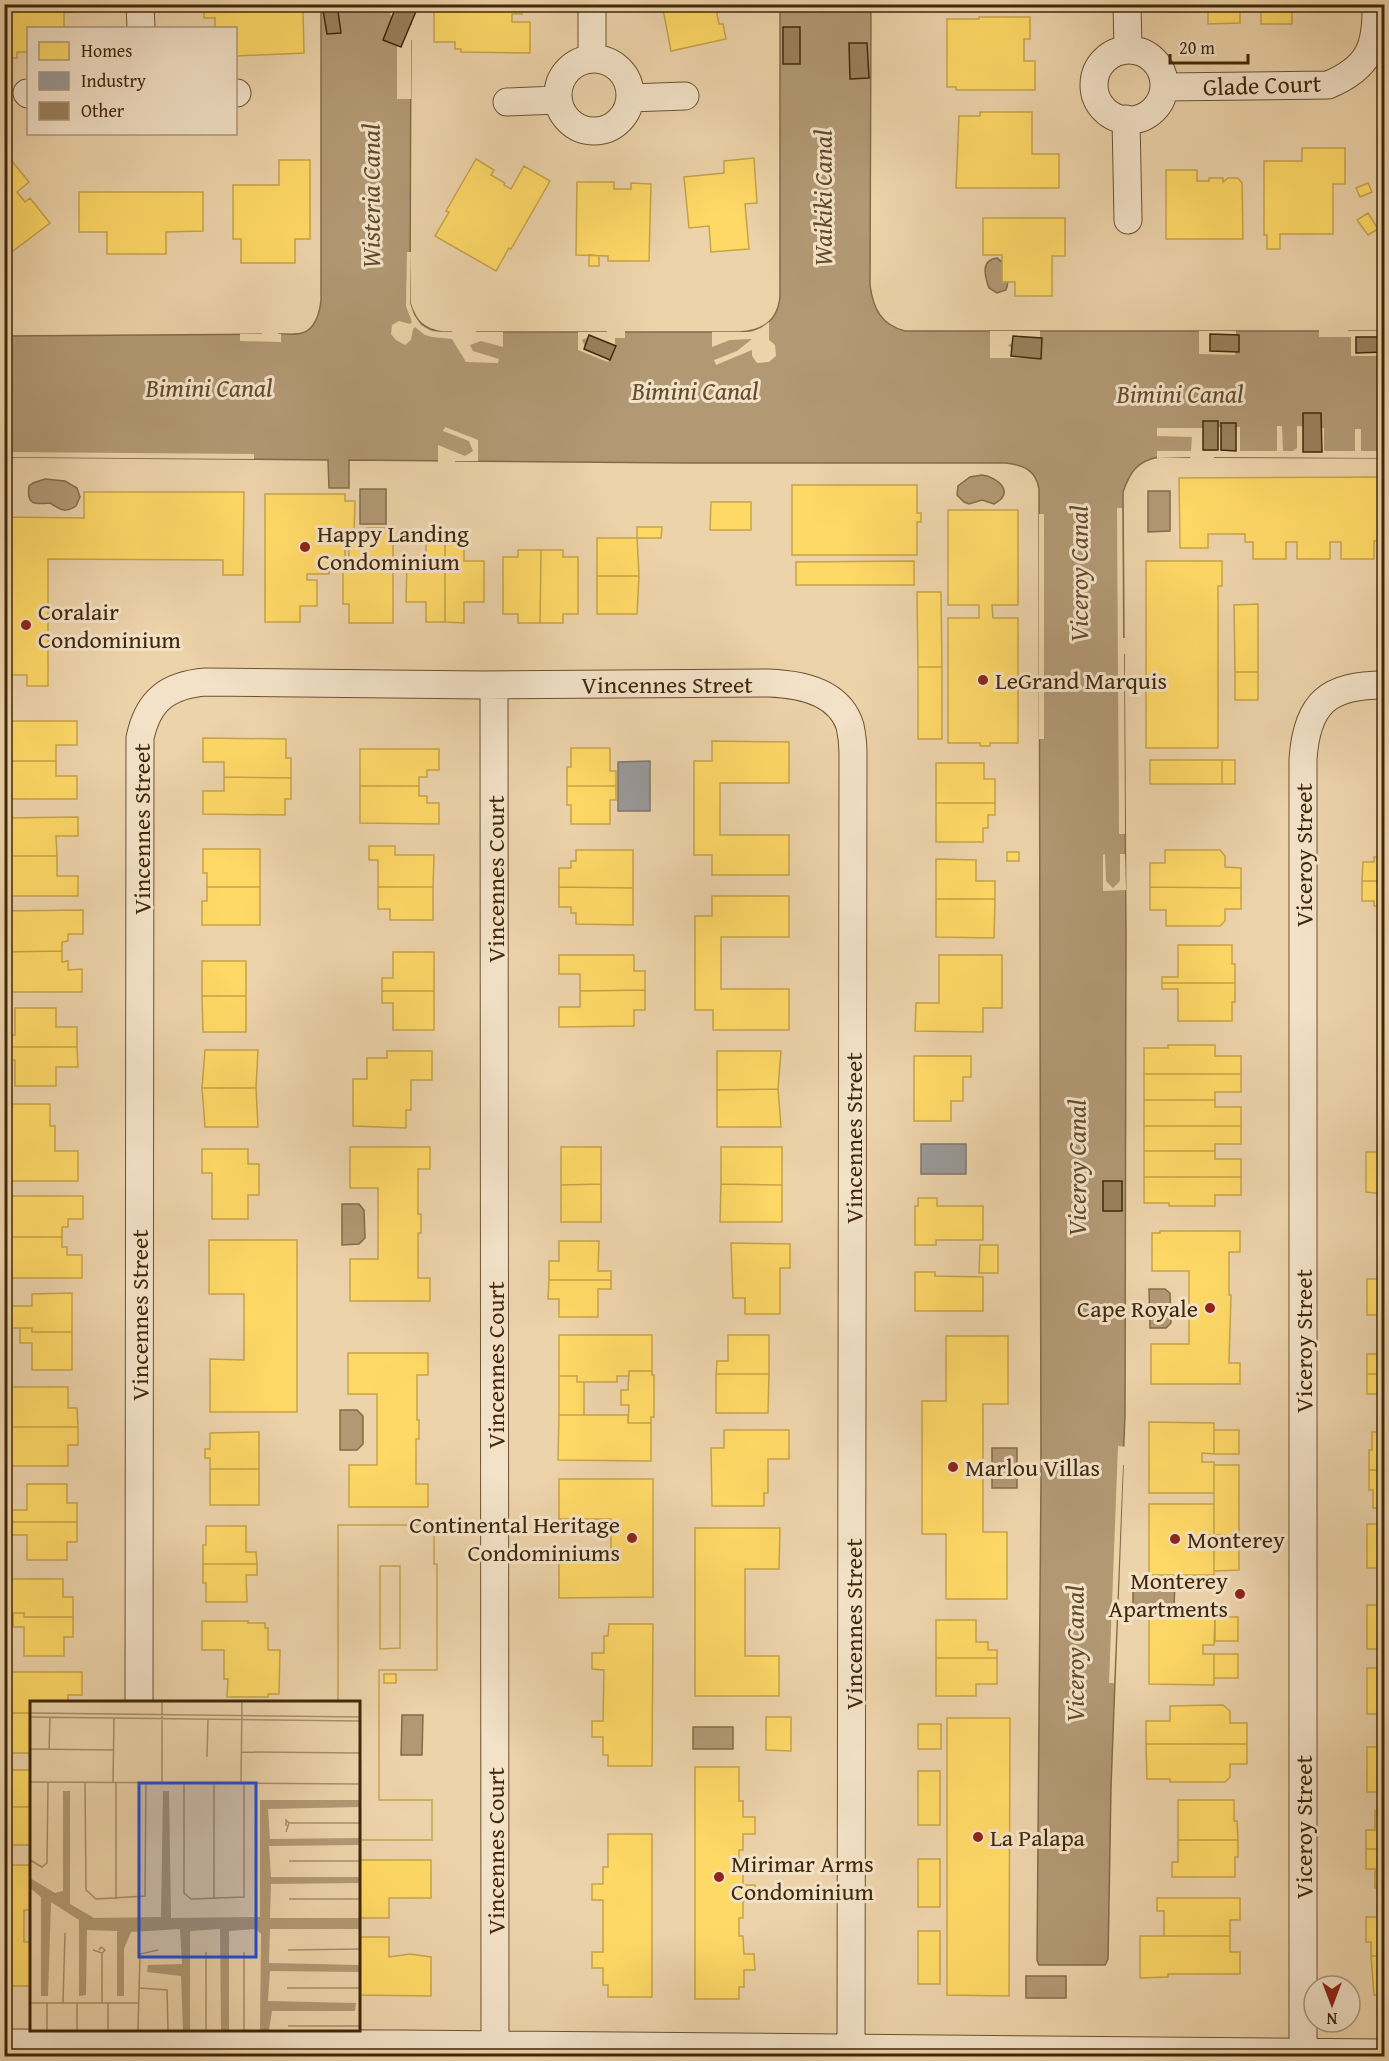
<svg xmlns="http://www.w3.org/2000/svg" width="1389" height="2061" font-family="'Gentium Book Plus',serif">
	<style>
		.water { fill: #b29974; stroke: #846c4a; stroke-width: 1.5 }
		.pier { fill: #edd3aa }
		.homes { fill: #ffd966; stroke: #c6a44a; stroke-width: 1.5; fill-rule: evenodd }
		.industry { fill: #999; stroke: #7e776e; stroke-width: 1.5 }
		.building { fill: #9a815d; stroke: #40280a; stroke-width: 1.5 }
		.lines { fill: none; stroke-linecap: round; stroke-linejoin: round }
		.street-casing { stroke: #6b5332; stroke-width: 29 }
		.street { stroke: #f3e2c8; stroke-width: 27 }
		.poi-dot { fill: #8f2418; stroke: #f3e2c8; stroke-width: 2 }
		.labels { text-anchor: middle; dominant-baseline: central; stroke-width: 6; stroke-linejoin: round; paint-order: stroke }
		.street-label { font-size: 24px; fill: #40280a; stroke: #f3e2c8 }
		.poi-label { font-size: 24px; fill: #40280a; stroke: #f3e2c8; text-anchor: start }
		.water-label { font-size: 26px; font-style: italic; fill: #624a2a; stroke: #f3e2c8 }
		.inset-road { fill: none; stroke: #a88f6a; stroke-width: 1.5 }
		.view { fill: #1d4ed8; fill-opacity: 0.15; stroke: #1d4ed8; stroke-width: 3 }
		.inset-edge { fill: none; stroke: #40280a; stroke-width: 3 }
	</style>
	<rect width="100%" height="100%" fill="#edd3aa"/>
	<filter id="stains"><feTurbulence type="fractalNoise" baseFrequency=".00333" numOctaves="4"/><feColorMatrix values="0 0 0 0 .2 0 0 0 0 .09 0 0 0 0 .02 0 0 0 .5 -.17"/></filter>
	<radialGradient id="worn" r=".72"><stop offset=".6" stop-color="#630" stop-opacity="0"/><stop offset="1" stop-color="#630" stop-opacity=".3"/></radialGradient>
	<path class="water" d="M321 4 411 5 410 303C416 321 423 329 442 332H739C762 331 778 321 780 296V5L871 4 870 285C873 308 881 325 905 331H1384V458L1159 457C1137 461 1130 472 1123 492L1126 934 1125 1414 1111 1787 1108 1959 1105 1965H1039L1037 1960 1041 1478 1039 489C1036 470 1023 465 1006 463H688L349 460V488H329L328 460 5 457 4 336 281 334C288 334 296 335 302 333 315 330 320 312 321 300Z
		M997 258C1007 264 1010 280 1006 290L997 293 989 288C985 277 980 260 997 258Z
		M982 475C998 477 1016 493 994 504L982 500 969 504 964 502 957 495 958 486 970 477Z
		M45 479 65 481 77 488 80 497 76 506C64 514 60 509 50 503 36 504 26 506 29 486L33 483Z
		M360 489H386V524H360Z
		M1148 491H1170V531L1148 532Z
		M342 1204H359L364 1210 365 1238 359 1244 342 1245Z
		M1149 1289H1165L1170 1293 1171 1323 1166 1328H1150Z
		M340 1410H357L363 1416V1444L357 1450H340Z
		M992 1448H1017V1488H992Z
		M1133 1582 1175 1583 1174 1606H1133Z
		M402 1715H423L422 1755H401Z
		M693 1727H733V1749H693Z
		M1026 1976H1066V1998H1026Z"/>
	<path class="pier" d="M395 5H411V25H414V40H411V99H397V43L394 20 390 14Z
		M407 252H411L410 303 414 315 421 325 431 331 442 332H452L453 329H476V332H503V347L481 341 470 345 473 351 499 359 498 363 466 362 452 339 432 337 425 335 415 327 413 329 411 340 405 345 396 340 391 334 392 325 399 321 410 324 412 322 406 306Z
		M769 322V340L775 345 776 356 769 362 757 363 752 356V350L716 365 714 360 737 351 752 339 730 340 712 347V332H751L761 328Z
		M1319 328H1348V331H1384V338H1371V351H1384V356H1351V337H1319Z
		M607 329H625V338H615V347L589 337 582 340 585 347 610 357 608 362 578 350V332H607Z
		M262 331H278V334H281V342L240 341V334H262Z
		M990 331H1040V342L1020 340 1008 345 1018 354 1034 358H990Z
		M1199 331H1236L1235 355 1199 354Z
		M1277 426H1282L1283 451H1293L1297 448V426L1324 428V451H1355V429H1361V451H1378V458L1214 457V460H1192L1190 457 1157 458V451H1191L1192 437 1157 436V428H1204V451H1217V427H1222L1221 451H1235V427H1240V451H1277Z
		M445 427 478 440V461H455V464H438V445L465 456 473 451 469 441 443 431Z
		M5 452 254 454V459L5 457Z
		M1117 508H1122L1123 638H1126L1127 654H1124L1125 834H1119Z
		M1039 514H1044V739H1039Z
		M1105 854 1106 881 1113 888 1120 881V854H1125L1126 890 1103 891V855Z
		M1118 1446 1127 1447 1126 1465H1123L1114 1683H1109Z"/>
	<path class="homes" d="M4 4H76V12H64V28H28V52H17V58H4Z
		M204 4H290V10H303L304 53 236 56V28H215V18H204Z
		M434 4H522V14H512V22H530V53L461 52V49H455V42H434Z
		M662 4H715L719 24H723L726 39 671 51Z
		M1168 4H1240V23L1208 24V5H1201V12H1168Z
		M1261 4H1292V24H1261Z
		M979 17H1030V39H1024V61H1035V90H956V87H947V19H979Z
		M980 112H1032V154H1059V188H956L959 116H980Z
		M1302 148H1345V184H1333V234H1280V249H1267V235H1264V161H1302Z
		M754 158 757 203 745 204 749 249 711 252 709 226 689 228 684 177 724 173V161Z
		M476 159 494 170 491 175 505 183 504 185 511 189 524 166 550 181 511 249 509 248 496 271 435 236 449 212 446 211Z
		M11 160 29 182 17 192 25 202 30 198 50 223 9 254 4 248V166Z
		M279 160H310V239H295V263H241V239H233V185H279Z
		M1166 170H1197V181H1209V178H1223V182L1228 178H1238L1242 183 1243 239H1166Z
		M577 182H614V189H631V183L651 184 649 261H608V256L576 255Z
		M1368 183 1372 192 1360 197 1356 188Z
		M79 192H203V231L166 232V254H107V232H79Z
		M1368 213 1378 229 1368 235 1357 220Z
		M983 218H1065V256H1052V296H1015V282H1002V255H983Z
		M589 255 599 256V266H589Z
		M1382 477V541H1374V559H1341V542H1330V559H1297V542H1286V559H1253V542H1245V534H1208V548H1180L1179 478Z
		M792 485H917V513H921V522H917V555H792Z
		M84 492H244L243 575H223V560L48 559V686H27V675H4V517L84 518Z
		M265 494H345V501H355L354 534H345V560H329V574H307V580H317V606H300V622H265Z
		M711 502H751V530H710Z
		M948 510H1018V605H992L993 618H1018V743H990V746H980V743H948V618H979V605H948Z
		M637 527H662L661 538H637Z
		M367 528H393V623H349V604H343V564H349V542H367Z
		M597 538H637L639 576H597Z
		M426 543H445V622H426V602H406L407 561H426Z
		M445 543H464V561H484V602H464V623L445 622Z
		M518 550H541L540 623H518V614H503V557H518Z
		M541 550H563V557H578V614H563V623H540Z
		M914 561V585H796V562Z
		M1146 561H1222V586H1218V748H1146Z
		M597 576H639L637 614H597Z
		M917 592H941L942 667H918Z
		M1258 604V672H1235L1234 605Z
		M918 667H942V739H918Z
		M1235 672H1258V700H1235Z
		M4 721H77V745H56V761H4Z
		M203 738 286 739V758H291V778L224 777V762H203Z
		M712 741 789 742V783H720V835H789V875H712V855H694V761H712Z
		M571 748H610V771H616V786H567V767H571Z
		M360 749H439V770H427V777H419V786H360Z
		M1150 760H1222V784H1150Z
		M1222 760H1235V784H1222Z
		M4 761H56V776H77V799H4Z
		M936 763H984V779H995V803H936Z
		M224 777 291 778V799H285V815L203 814V791H224Z
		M360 786H419V796H427V803H439V824L360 823Z
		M567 786H616V800H610V824H571V805H567Z
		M936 803H995V815H988V828H983V842H936Z
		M78 817V836H56L57 856H4V818Z
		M1379 844H1384V881H1362L1363 862H1374V857H1379Z
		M369 846H395V855H434L433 887H378V860H369Z
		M203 849H260V887H207V873H203Z
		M576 850H633V888L559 887V868H571V861H576Z
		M1165 850H1220L1225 856V867L1241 868V888L1150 887V863H1165Z
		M1007 852H1019V861H1007Z
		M4 856H57V876H78V896H4Z
		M936 859 976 860V881H995V899H936Z
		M1362 881H1384V918H1379V906H1374V901H1362Z
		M207 887H260V925H202V901H207Z
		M378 887H433V920H390V909H378Z
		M559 887 633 888V925L576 924V913H571V907H559Z
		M1150 887 1241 888V909H1225V921L1220 926H1166V910H1150Z
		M712 896H789V937H721V989H789V1030H713V1010H695V916H712Z
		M936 899H995L994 938 936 937Z
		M83 910V934H68V941L62 942V951L4 952V911Z
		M1178 945H1232V964H1235V983H1162V977H1178Z
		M62 951V962L68 961V970L82 969V992H4V952Z
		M393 952H434V991H382V978H393Z
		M559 955H634V971H645V990L580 991V974H559Z
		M939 955H1002V1008H983V1032L915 1031 916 1003H939Z
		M202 961H246V996H202Z
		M1162 983H1235V1002H1232V1021H1178V989H1162Z
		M645 990V1010H634V1026L559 1027V1007H580V991Z
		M382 991H434V1030H393V1003H382Z
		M202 996H246V1032H203Z
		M15 1008H56V1027H77V1047H4V1035H15Z
		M1168 1045H1215V1056H1241V1074H1144V1048H1168Z
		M4 1047H77L78 1067H56V1086H15V1060H4Z
		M205 1050H258L256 1088H202Z
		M387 1051H432V1080H411V1110H406V1128L353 1126V1079H367V1058H387Z
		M717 1051H781L778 1089 717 1090Z
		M914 1056H971V1077H963V1101H951V1121H914Z
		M1144 1074H1241V1092H1215V1100H1144Z
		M202 1088H256L258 1127H205Z
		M778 1089 781 1127H717V1090Z
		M1144 1100H1215V1107H1241V1126H1144Z
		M12 1104H50V1126H55V1151H78V1181H4V1107H12Z
		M1144 1126H1241V1144H1215V1151H1144Z
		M350 1147H430V1169H418V1214H421V1233H418V1278H430V1301H350V1259H378V1188H350Z
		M561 1147H601V1184L561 1185Z
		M721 1147H782V1185L721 1184Z
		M202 1149H248V1164H259V1195H248V1219H212V1173H202Z
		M1144 1151H1215V1159H1241V1177H1144Z
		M1366 1152H1384V1194L1366 1192Z
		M1144 1177H1241V1195H1215V1206H1169V1203H1144Z
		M601 1184V1222H561V1185Z
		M721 1184 782 1185V1222H720Z
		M4 1196H83V1219H68V1227H62V1237H4Z
		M918 1198H937V1206H983V1240H936V1245H915V1206H918Z
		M1160 1231H1240V1252H1229V1295H1231L1229 1363H1240V1384H1151V1344H1189V1271H1152V1233H1160Z
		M4 1237H62V1247H67V1255H82V1278H4Z
		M209 1240H297V1412H210V1359L244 1360V1294H209Z
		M559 1241H599L598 1271H611V1280H549V1261H559Z
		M731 1243 790 1244V1268H780V1314H745V1298H733Z
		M980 1245H998V1273H979Z
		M915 1272H935V1276L983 1277V1311H915Z
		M1367 1279H1384V1315H1367Z
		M549 1280H611V1289H598V1317H559V1299H548Z
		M72 1293V1332H32V1328H4V1306H32V1294Z
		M20 1328H32V1332H72V1370H32V1343H20Z
		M559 1335H652V1371H629V1376H617V1382H577V1376H559Z
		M728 1335H769V1374H716L717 1361H728Z
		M946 1336H1008V1404H983V1532H1007V1599H946V1534H922V1401H946Z
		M348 1353H428V1375H417V1420H419V1439H416V1484H428V1507H349V1465H377V1394H348Z
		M1367 1354H1384V1374H1367Z
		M629 1371H652V1375H654V1417H651V1423H628L629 1405H621V1390H628Z
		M716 1374H769L768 1413H716Z
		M1367 1374H1384V1394H1367Z
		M559 1376H577V1382H584V1415H559Z
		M4 1387H68V1408H77L78 1427H4Z
		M559 1415H628V1423H651V1461L558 1460Z
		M1149 1422 1214 1423V1454L1202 1453V1462H1214V1493H1149Z
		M4 1427H78V1445H68V1466H4Z
		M724 1430H789V1459H768V1493H764V1506H712L711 1448H724Z
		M1214 1430H1239V1454H1214Z
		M259 1432V1469H210V1458H205V1449H210V1433Z
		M1372 1432H1384V1470H1369V1450H1372Z
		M1214 1465H1239V1535H1214Z
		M210 1469H259V1505H210Z
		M1369 1470H1384V1508H1373V1490H1369Z
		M559 1479H653V1597L559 1598V1557H611V1519H559Z
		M27 1484H67V1503H77V1522H4V1510H27Z
		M1149 1504H1214V1535H1202V1543H1214V1575H1149Z
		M4 1522H77V1542H67V1560H27V1535H4Z
		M1367 1524H1384V1568H1367Z
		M338 1525H434V1564H437V1670H379V1800H432V1840H358V1702H338ZM380 1566H400V1648L380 1649Z
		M338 1525H434V1564H437V1670H379V1800H432V1840H358V1702H338Z
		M206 1526H246V1552H256L257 1564H203V1545H206Z
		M695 1528H780L779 1569H745V1656H779V1696H695Z
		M1214 1547H1239V1570L1214 1571Z
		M203 1564H257V1575H246L247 1602H206V1583H203Z
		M380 1566H400V1648L380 1649Z
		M7 1579H63V1597H73V1617H24V1613H7Z
		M1367 1605H1384V1649H1367Z
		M13 1613H24V1617H73V1637H64V1656H24V1627H13Z
		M1149 1613 1215 1614 1214 1645H1203V1654H1214V1685L1149 1684Z
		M1215 1617H1238V1641H1215Z
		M936 1620H976V1642H988V1650H997V1658H936Z
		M202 1621H248V1623H265V1628H268V1650H280L279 1694H268V1697H227L228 1679H224V1650H202Z
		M609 1624H653L652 1766H608V1755H603V1737H592V1721H603L604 1670 592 1669V1653H604V1636H608Z
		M1214 1654H1238V1678H1214Z
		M936 1658H997V1684H976V1696H936Z
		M1367 1668H1384V1714H1367Z
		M4 1672H82V1695H68V1702H32V1713H4Z
		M384 1674H396V1683H384Z
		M1223 1705 1230 1711V1723H1247V1744H1146V1721H1170V1706Z
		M4 1713H32V1753H4Z
		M766 1717H791V1751L766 1750Z
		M947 1718H1010L1009 1996 947 1995Z
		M918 1724H941V1749H918Z
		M1146 1744H1247V1764H1230V1777L1225 1782H1170V1779H1147Z
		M1367 1747H1384V1792H1367Z
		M695 1767H739V1801H743V1817H755V1834H743V1850H739V1869H743V1885H755V1901H743V1918H739V1936H743L744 1954H754L755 1970H744V1987H739V1999H695Z
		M4 1770H32V1807H4Z
		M918 1771H940V1825H918Z
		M1178 1800H1234V1821H1237L1238 1840H1178Z
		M4 1807H32V1845H4Z
		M1375 1811H1384V1849H1366V1830H1375Z
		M608 1834H652V1997H608V1985H603V1968H592V1952H603V1900H592V1884H603V1867H608Z
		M1178 1840H1238V1857H1235V1877H1172V1862H1178Z
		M1366 1849H1384V1888H1375V1869H1366Z
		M918 1859H940V1907H918Z
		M358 1860H431V1898H389V1918H358Z
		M4 1865H32V1910H24V1942H32V1986H4Z
		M1157 1898H1240V1920H1230V1936H1164V1911H1157Z
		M1366 1917H1384V1956H1371V1942H1366Z
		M918 1931H940V1984H918Z
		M1140 1936H1230V1952H1240V1974H1168V1977L1140 1978Z
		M358 1937H389V1957L410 1954 431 1957V1996L358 1995Z
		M1371 1956H1384V1995H1374Z"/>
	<path class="industry" d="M650 761V811H618V762Z
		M921 1144H966V1174H921Z"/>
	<path class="building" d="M322 4H337L341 33 327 34Z
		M397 4H405L417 9 401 47 383 40Z
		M783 27H800V64H783Z
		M849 43H867L869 78 850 79Z
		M1210 334 1239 335V352L1210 351Z
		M589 335 616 346 610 360 584 349Z
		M1013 336 1042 338 1041 359 1011 356Z
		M1356 337H1384V352L1356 353Z
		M1303 413H1321L1322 452H1303Z
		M1203 421H1218V450H1203Z
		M1221 423H1236V451L1221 450Z
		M1103 1181H1122V1211H1103Z"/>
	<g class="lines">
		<defs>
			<path id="street" d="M140 4 141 28
				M592 4V59
				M1127 4 1128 49
				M1094 85a35 35 0 1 1 70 0a35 35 0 1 1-70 0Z
				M558 95a36 36 0 1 1 72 0a36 36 0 1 1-72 0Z
				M1164 87 1328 85C1369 68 1377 47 1376 4
				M27 93 28 94
				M236 93H237
				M630 98 685 96
				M507 102 557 100
				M1126 119 1128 220
				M494 685 495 2045
				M139 1702 140 738C148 700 168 685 206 682L482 685 768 683C799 684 839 691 850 726 852 735 853 745 853 754L851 2047
				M4 2043 400 2044 1384 2053
				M1303 2052V759C1307 702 1329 685 1384 685"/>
		</defs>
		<use href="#street" class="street-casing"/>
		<use href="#street" class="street"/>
	</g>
	<g class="poi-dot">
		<circle cx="305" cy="547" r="6"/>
		<circle cx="26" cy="625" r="6"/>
		<circle cx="983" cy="680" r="6"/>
		<circle cx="1210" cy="1308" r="6"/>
		<circle cx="953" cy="1467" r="6"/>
		<circle cx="632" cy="1538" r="6"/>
		<circle cx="1175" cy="1539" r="6"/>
		<circle cx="1240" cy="1594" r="6"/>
		<circle cx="978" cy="1837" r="6"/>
		<circle cx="719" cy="1877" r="6"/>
	</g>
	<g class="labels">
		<g class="street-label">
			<text transform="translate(1262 85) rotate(-2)">Glade Court</text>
			<text x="667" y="684">Vincennes Street</text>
			<text transform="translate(141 829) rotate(-90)">Vincennes Street</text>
			<text transform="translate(1303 855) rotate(-90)">Viceroy Street</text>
			<text transform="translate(495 879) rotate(-90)">Vincennes Court</text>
			<text transform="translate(853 1138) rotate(-90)">Vincennes Street</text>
			<text transform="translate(139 1315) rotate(-90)">Vincennes Street</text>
			<text transform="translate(1303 1341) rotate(-90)">Viceroy Street</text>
			<text transform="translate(495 1365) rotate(-90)">Vincennes Court</text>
			<text transform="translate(853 1624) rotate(-90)">Vincennes Street</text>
			<text transform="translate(1303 1827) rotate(-90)">Viceroy Street</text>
			<text transform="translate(495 1851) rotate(-90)">Vincennes Court</text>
		</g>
		<g class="poi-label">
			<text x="317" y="533">Happy Landing<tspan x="317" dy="28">Condominium</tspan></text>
			<text x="38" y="611">Coralair<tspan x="38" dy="28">Condominium</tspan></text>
			<text x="995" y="680">LeGrand Marquis</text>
			<text x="1198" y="1308" text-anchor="end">Cape Royale</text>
			<text x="965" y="1467">Marlou Villas</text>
			<text x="620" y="1524" text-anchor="end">Continental Heritage<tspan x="620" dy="28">Condominiums</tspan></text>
			<text x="1187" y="1539">Monterey</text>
			<text x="1228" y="1580" text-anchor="end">Monterey<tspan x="1228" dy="28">Apartments</tspan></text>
			<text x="990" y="1837">La Palapa</text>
			<text x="731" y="1863">Mirimar Arms<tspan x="731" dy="28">Condominium</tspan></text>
		</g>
		<g class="water-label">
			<text transform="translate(370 196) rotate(-90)">Wisteria Canal</text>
			<text transform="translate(822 198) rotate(-90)">Waikiki Canal</text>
			<text x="209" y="387">Bimini Canal</text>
			<text x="695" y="390">Bimini Canal</text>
			<text x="1180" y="393">Bimini Canal</text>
			<text transform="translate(1078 574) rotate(-90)">Viceroy Canal</text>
			<text transform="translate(1076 1168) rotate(-90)">Viceroy Canal</text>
			<text transform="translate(1074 1654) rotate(-90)">Viceroy Canal</text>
		</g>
	</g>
	<g transform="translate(30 1701)">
		<rect width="330" height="330" fill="#edd3aa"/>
		<path d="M33 90H40V203L64 217 131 216 133 90H139L141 217 230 216V99H330V106L238 108 240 138 330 137V144L239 145 241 176H330V182L241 183 240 217H330V228H240L239 262 330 264V271L240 270 238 300 326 302 325 310H242L239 329H230L231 233 226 228 199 230V329H191L190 228 160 230V329H153L151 275 117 271 118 264 152 263 150 228 101 231 94 248V295H87V230L57 229 56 294 49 295V219L21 201 18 295H11V196L0 187V177L25 192 33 190Z" fill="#b29974"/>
		<path class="inset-road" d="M0 12 330 16M0 16 330 20M0 48 83 49M19 49 20 17M211 51 330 52M177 56 178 19M0 81 330 83M55 82 56 189 66 198 115 195 116 82M83 82 84 17M86 82V198M132 82V1M154 83V192L161 198 214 196V83M184 83V198M211 83 212 1M259 122H330M256 131 259 122 256 119V125M0 159 12 166 17 162 18 81M259 160H330M259 198H330M63 249 72 252 75 249 71 246 69 249M258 249 330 248M110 287 137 289 138 329M257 287H330M0 302H108M33 302 35 232M72 302V252M258 325H330M17 329V302M47 329V302M78 329V302M108 329 110 253 128 249M176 329V251M214 329V251"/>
		<path class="view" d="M109 82H226V256H109Z"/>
		<rect width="330" height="330" class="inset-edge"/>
	</g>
	<rect width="1389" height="2061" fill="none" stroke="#edd3aa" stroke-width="24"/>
	<rect x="6" y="6" width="1377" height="2049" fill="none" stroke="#40280a" stroke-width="3"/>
	<rect x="12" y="12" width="1365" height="2037" fill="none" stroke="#40280a" stroke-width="1.5"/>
	<rect x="27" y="27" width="210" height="108" fill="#f3e2c8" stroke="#ab987c" stroke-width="1.5"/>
	<rect x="39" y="42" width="30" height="18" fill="#ffd966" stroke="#ab987c" stroke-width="1.5"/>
	<text x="81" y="57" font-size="18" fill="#40280a">Homes</text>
	<rect x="39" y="72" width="30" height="18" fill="#999999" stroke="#ab987c" stroke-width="1.5"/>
	<text x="81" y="87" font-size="18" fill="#40280a">Industry</text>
	<rect x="39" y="102" width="30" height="18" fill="#9a815d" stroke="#ab987c" stroke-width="1.5"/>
	<text x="81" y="117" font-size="18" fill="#40280a">Other</text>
	<g transform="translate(1332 2004) rotate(180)"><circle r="28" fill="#f3e2c8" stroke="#ab987c" stroke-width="1.5"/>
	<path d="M0-4.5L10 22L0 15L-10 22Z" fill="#8f2418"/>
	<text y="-9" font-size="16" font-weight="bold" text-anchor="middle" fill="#40280a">N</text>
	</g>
	<path d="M1170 54v9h78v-9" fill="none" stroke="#40280a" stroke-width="3"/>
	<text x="1179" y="54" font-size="18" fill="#40280a" stroke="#f3e2c8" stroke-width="4.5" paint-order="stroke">20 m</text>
	<rect width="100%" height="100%" filter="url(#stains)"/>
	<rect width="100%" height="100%" fill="url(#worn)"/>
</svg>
